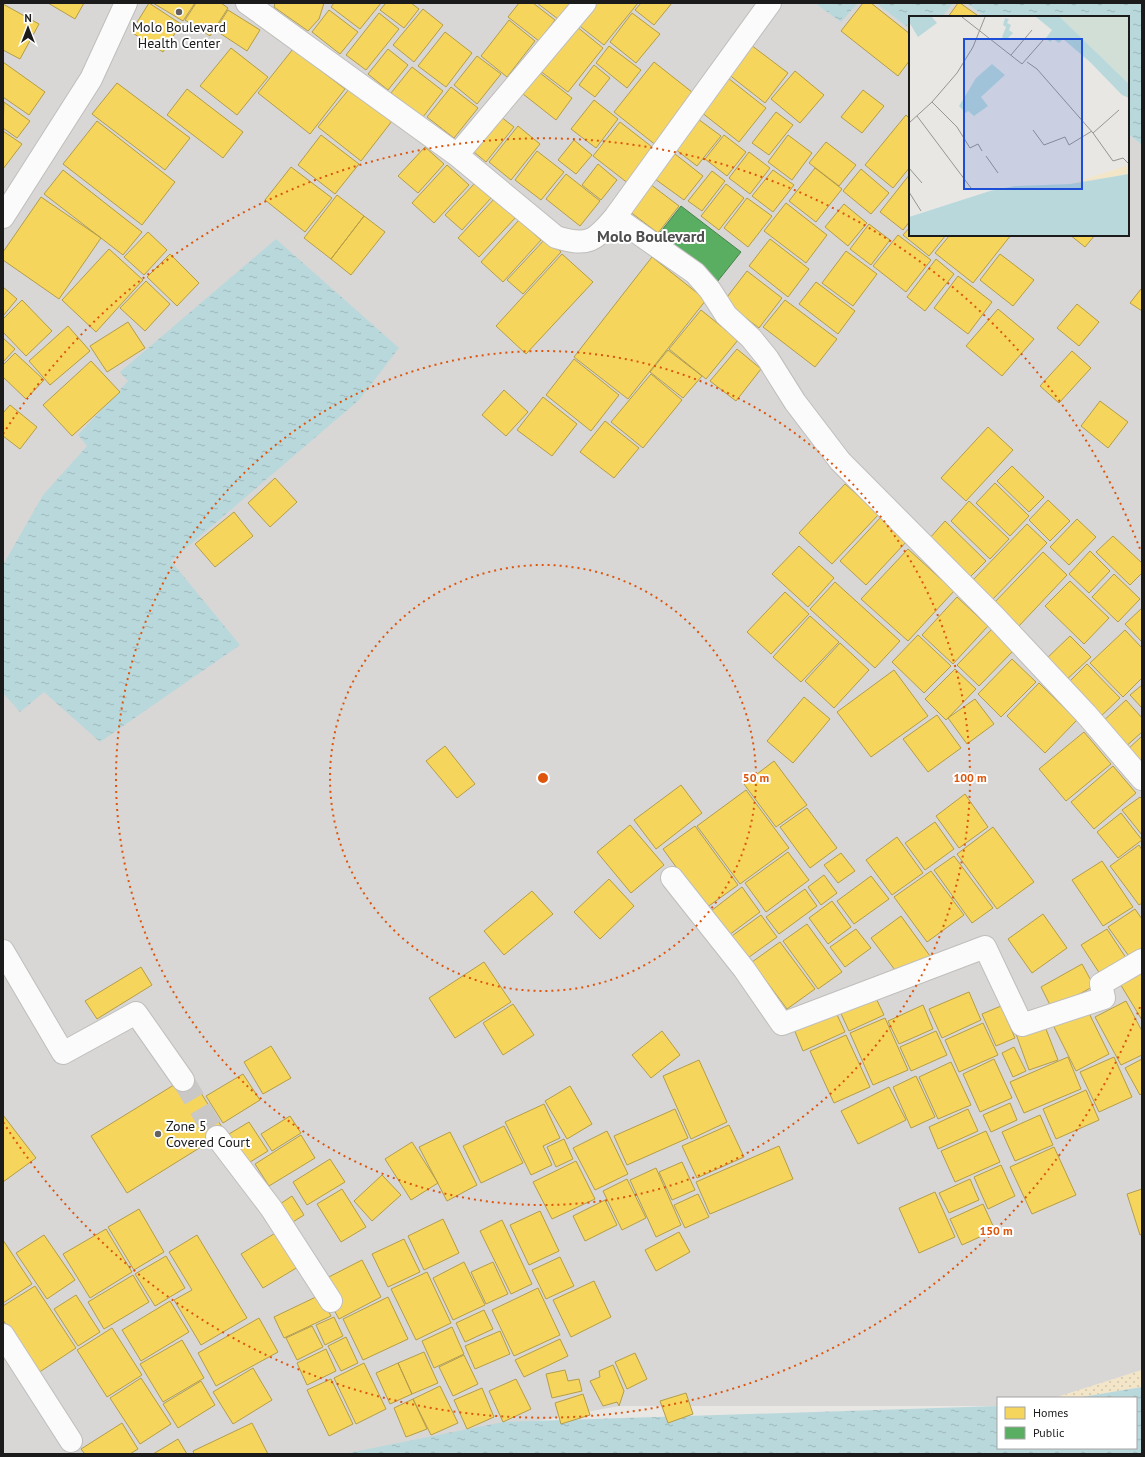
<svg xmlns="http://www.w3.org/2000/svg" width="1145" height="1457" font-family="'PT Sans',sans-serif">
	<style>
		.residential { fill: #d8d7d5 }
		.sand { fill: url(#sand-dots) }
		.water { fill: url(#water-ripples) }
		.homes { fill: #f6d55c; stroke: #b49d48 }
		.public { fill: #5aae61; stroke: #47824c }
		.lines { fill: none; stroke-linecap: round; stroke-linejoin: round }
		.minor-tunnel { stroke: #cac8c6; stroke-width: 22; stroke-dasharray: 22 11; stroke-linecap: butt }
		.minor-casing { stroke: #bfbebc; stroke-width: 24 }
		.tertiary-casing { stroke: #bfbebc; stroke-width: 24 }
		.minor { stroke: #fcfbfb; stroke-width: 22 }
		.tertiary { stroke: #fcfbfb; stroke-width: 22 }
		.ring { fill: none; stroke: #de560d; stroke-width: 2; stroke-dasharray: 2 4 }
		.poi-dot { fill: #636261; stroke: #fff; stroke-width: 1.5 }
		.labels { text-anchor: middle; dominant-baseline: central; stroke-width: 4; stroke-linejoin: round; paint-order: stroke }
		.poi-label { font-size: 14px; fill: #1b1b1b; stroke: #fff }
		.quarter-label { font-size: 16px; font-weight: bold; fill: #4e4e4e; stroke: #fff }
		.inset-road { fill: none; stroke: #979594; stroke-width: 1 }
		.view { fill: #1d4ed8; fill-opacity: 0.15; stroke: #1d4ed8; stroke-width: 2 }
		.inset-edge { fill: none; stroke: #1b1b1b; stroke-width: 2 }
		.centre { fill: #de560d; stroke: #fff; stroke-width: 2 }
		.ring-label { font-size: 12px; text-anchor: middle; font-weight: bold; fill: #de560d; stroke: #fff; stroke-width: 4; stroke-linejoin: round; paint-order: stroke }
	</style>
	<defs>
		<pattern id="sand-dots" width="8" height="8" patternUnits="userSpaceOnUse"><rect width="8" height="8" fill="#f2e5c8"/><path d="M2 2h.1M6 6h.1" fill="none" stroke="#cfc4ab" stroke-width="1.8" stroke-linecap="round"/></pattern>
		<pattern id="water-ripples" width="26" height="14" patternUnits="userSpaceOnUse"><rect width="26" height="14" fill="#b9d8db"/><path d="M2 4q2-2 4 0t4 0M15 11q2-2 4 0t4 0" fill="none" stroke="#9eb9bb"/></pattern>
	</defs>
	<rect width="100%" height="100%" fill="#e9e7e4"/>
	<path class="residential" d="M3 3H967L984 17H910V235H1128V134L1142 145V1370L1054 1398H998V1406H619L357 1454H3Z"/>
	<path class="sand" d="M1142 1370V1387L1076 1398H1054Z"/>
	<path class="water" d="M815 3H858L841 22Z
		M876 3H953L942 17H910V29Z
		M967 3H1142V145L1128 134V17H984Z
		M276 239 399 348 359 400 171 561 240 645 100 742 44 692 20 712 3 693V565L43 495 87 446 78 435 128 381 120 372Z
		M1142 1387V1454H343L503 1422 998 1406V1448H1136V1398H1076Z"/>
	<path class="homes" d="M48 3H84L75 19Z
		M149 3 181 24 163 52 131 32Z
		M153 3H195L183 21Z
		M196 3H221L228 8 210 36 185 20Z
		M275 3H324L319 19 308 31 274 7Z
		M334 3H381L360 29 331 7Z
		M386 3H411L419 9 404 28 380 10Z
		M519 3H533L555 20 539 41 508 17Z
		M537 3H571L558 19Z
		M592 3H638L604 45 576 23Z
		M641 3H672L654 25 635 10Z
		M863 3H871L910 34V60L898 76 841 31Z
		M958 3H960L977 15 975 17H948Z
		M3 4 39 24 20 59 3 50Z
		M423 9 443 25 414 62 393 45Z
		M228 10 260 30 247 51 215 30Z
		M329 10 358 32 340 54 312 32Z
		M379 13 399 29 366 70 346 55Z
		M632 13 660 34 636 63 610 42Z
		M509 20 535 41 507 77 481 56Z
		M571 22 603 48 568 92 535 67Z
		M445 32 472 53 446 87 418 66Z
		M751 45 788 73 765 103 728 74Z
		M609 46 641 70 627 88 596 63Z
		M231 48 268 77 237 115 200 86Z
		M293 49 345 89 310 134 258 93Z
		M388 49 408 65 388 90 368 74Z
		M477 56 501 74 477 104 454 85Z
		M3 62 45 92 29 115 3 97Z
		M654 62 697 96 657 146 614 112Z
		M594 65 610 78 595 97 579 85Z
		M412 67 443 91 423 117 391 93Z
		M535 69 572 98 556 120 518 90Z
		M795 71 824 95 800 123 771 99Z
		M728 78 766 108 739 142 701 112Z
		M117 83 190 138 165 170 92 114Z
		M451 87 478 108 454 138 427 117Z
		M350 88 392 121 361 161 318 127Z
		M187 89 243 132 223 158 167 115Z
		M863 90 884 106 862 133 841 117Z
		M594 100 618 119 596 148 571 129Z
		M4 102 30 121 17 138 3 128Z
		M776 112 793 125 769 155 752 143Z
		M496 113 514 127 486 162 468 147Z
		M906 115 910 119V167L893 188 865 165Z
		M698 119 721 136 697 166 675 149Z
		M97 121 175 182 142 225 63 164Z
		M620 122 656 150 629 184 593 156Z
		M518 126 540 144 511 180 489 162Z
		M3 131 22 144 3 169Z
		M321 135 359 164 335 194 298 165Z
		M724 135 746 152 727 176 705 159Z
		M788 135 812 153 792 180 768 162Z
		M574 140 592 155 576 174 558 160Z
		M826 142 856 165 839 186 809 163Z
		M425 147 444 164 418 193 398 176Z
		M537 151 564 172 541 200 515 180Z
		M749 152 770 168 750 194 729 178Z
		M675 154 703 176 684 200 655 179Z
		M598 164 617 180 601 200 582 185Z
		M447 165 469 185 434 223 412 203Z
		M291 167 332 198 305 232 265 200Z
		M815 168 842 189 816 222 789 201Z
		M861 169 889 193 871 214 843 191Z
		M63 170 142 232 123 255 44 194Z
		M773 170 794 185 773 212 752 196Z
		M712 171 725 181 702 211 688 201Z
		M566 174 600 201 580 226 546 199Z
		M910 174V221L903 230 880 212Z
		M475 183 491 198 462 230 445 215Z
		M650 184 679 206 658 233 629 211Z
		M726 184 744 198 719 230 701 216Z
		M337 195 364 216 331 259 304 238Z
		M41 197 101 238 59 299 3 260V252Z
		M495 198 516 217 479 257 458 238Z
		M747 198 772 216 748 247 724 228Z
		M786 203 827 235 806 263 764 231Z
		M844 204 867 223 848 246 825 227Z
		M364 216 385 232 351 275 331 259Z
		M519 220 541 240 503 282 481 262Z
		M869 224 890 240 871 265 850 249Z
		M910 227V235H946L929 256 903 235Z
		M148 232 167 250 144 275 124 257Z
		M898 235 931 260 906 292 873 266Z
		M950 235H1011L973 283 935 253Z
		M1070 235H1095L1085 247Z
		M546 238 561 252 523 294 507 280Z
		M770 239 809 269 788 297 749 266Z
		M109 249 143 280 96 332 62 300Z
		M846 251 877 274 853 306 822 283Z
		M170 254 199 283 177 306 147 277Z
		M562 254 593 282 526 354 496 326Z
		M1000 254 1034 280 1013 306 980 280Z
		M652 257 706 300 628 399 574 357Z
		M936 259 954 274 925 311 907 297Z
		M747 271 782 298 759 328 724 301Z
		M958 276 992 302 968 334 934 308Z
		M146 281 170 304 145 331 120 308Z
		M816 282 855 311 838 334 799 304Z
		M3 287 17 299 3 316Z
		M1141 289H1142V311L1130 303Z
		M22 300 52 331 26 356 3 332V319Z
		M785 300 837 339 815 367 763 327Z
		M1077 304 1099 322 1079 346 1057 328Z
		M998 309 1034 339 1002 376 966 346Z
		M701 310 738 340 706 379 669 349Z
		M128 322 145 348 107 372 90 346Z
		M68 326 90 351 50 385 29 361Z
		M3 338 15 349 3 362Z
		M737 349 761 369 736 401 710 381Z
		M668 350 702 376 683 398 650 372Z
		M1072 351 1091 368 1059 403 1040 386Z
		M15 353 44 380 26 399 3 377V365Z
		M574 359 619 395 591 431 546 395Z
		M91 361 120 392 72 436 43 405Z
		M651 374 682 400 643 448 611 422Z
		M504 390 528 412 506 436 482 415Z
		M543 397 577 424 552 456 517 430Z
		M1100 401 1128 422 1108 448 1081 426Z
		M10 405 37 427 20 449 3 436V413Z
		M605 421 639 448 614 478 580 452Z
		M988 427 1013 450 966 501 941 478Z
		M1012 466 1044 497 1029 512 997 481Z
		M275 478 297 502 270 527 248 503Z
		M995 483 1029 516 1010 536 976 503Z
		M845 484 879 514 832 564 799 533Z
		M1048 500 1070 521 1050 541 1029 520Z
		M969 501 1009 539 990 559 951 521Z
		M234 512 253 536 215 567 195 544Z
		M881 517 907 541 866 585 840 561Z
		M1077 519 1096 537 1069 565 1050 547Z
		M945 521 986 561 969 578 929 539Z
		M1027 524 1047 543 992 600 972 581Z
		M1113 536 1142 563V573L1130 585 1096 552Z
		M799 546 834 578 808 607 772 574Z
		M908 549 954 591 908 641 861 599Z
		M1090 551 1110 571 1089 593 1069 574Z
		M1043 552 1067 575 1018 627 993 604Z
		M1114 574 1140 599 1118 622 1092 597Z
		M1070 581 1109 618 1084 644 1045 606Z
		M835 582 900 641 875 668 810 609Z
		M785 592 809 614 771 654 747 632Z
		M957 597 988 626 953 664 922 635Z
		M1142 608V642L1125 624Z
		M810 616 839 642 801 682 773 657Z
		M992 629 1014 650 979 686 957 665Z
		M1125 630 1142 648V678L1123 697 1090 663Z
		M918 635 951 666 924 693 892 662Z
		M1070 636 1091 657 1064 682 1044 661Z
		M840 643 869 670 834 708 805 681Z
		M1012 659 1036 682 1001 717 978 694Z
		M1087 664 1120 698 1099 718 1066 685Z
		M955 669 976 689 946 720 925 699Z
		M894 670 928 716 871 757 837 712Z
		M1039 683 1077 720 1045 753 1007 716Z
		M1142 685V708L1130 695Z
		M804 697 830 719 793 763 767 741Z
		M975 699 994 724 967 744 948 718Z
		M1126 700 1142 718V732L1124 748 1101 723Z
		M937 715 961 748 928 772 903 739Z
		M1084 732 1111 764 1066 801 1039 769Z
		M1142 736V769L1126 751Z
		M445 746 475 784 457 798 426 761Z
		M774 761 807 805 776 827 744 784Z
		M1113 766 1136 793 1094 829 1071 802Z
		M681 785 702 813 656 849 634 820Z
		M746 790 789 848 740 884 697 826Z
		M965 794 988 827 959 848 936 816Z
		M1140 797 1142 799V835L1122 810Z
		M807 808 837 848 810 868 780 827Z
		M1121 813 1142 840 1118 858 1097 832Z
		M935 822 954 849 925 870 905 843Z
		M630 825 664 865 631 893 597 852Z
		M695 826 738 885 706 908 663 849Z
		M993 827 1034 882 997 909 957 854Z
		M897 837 923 873 892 895 866 860Z
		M1139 845 1142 850V903L1139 905 1110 866Z
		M788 852 809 880 766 912 745 883Z
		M841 853 855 871 838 883 824 865Z
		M954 856 993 908 972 923 934 870Z
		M1102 861 1133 907 1103 926 1072 880Z
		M931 871 964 915 927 942 894 897Z
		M824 875 837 893 821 905 808 887Z
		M871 876 889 899 854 924 837 901Z
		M609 879 634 906 600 939 574 912Z
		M742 887 760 912 729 935 711 911Z
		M805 889 817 906 779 934 766 917Z
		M532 891 553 914 504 955 484 931Z
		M832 901 851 927 828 944 809 918Z
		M1135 909 1142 919V951L1131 959 1108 927Z
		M1043 914 1067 948 1032 973 1008 939Z
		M761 915 777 937 745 960 729 938Z
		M901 916 930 956 901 978 871 938Z
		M807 924 842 972 818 989 783 941Z
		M856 929 871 948 845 967 830 947Z
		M1107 929 1128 961 1102 977 1081 945Z
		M780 942 815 989 787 1009 752 962Z
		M484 962 511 1002 455 1038 429 998Z
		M1082 964 1094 986 1052 1009 1041 987Z
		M141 967 152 985 97 1019 85 1001Z
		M1142 968V1020L1119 982Z
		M873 992 884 1015 849 1031 838 1007Z
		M969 992 981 1020 942 1038 929 1009Z
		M1126 1001 1142 1031V1055L1121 1065 1095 1017Z
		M513 1004 534 1035 503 1055 483 1023Z
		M832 1004 845 1032 803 1051 791 1022Z
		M923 1005 933 1029 899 1044 888 1021Z
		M1001 1006 1015 1038 996 1046 982 1014Z
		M1086 1007 1109 1054 1076 1071 1052 1023Z
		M885 1018 908 1070 873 1085 850 1033Z
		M983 1023 998 1055 959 1072 945 1040Z
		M1044 1024 1058 1060 1029 1070 1016 1034Z
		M662 1031 680 1055 651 1078 632 1055Z
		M936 1031 947 1055 911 1071 900 1047Z
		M846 1035 870 1087 834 1103 810 1051Z
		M271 1046 291 1078 263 1094 244 1062Z
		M1014 1047 1026 1071 1013 1077 1002 1053Z
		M1068 1057 1081 1089 1024 1113 1010 1082Z
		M1114 1057 1132 1097 1099 1112 1080 1072Z
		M994 1059 1012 1098 980 1112 963 1074Z
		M1142 1059V1093L1140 1095 1125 1068Z
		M699 1060 727 1122 691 1139 663 1076Z
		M951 1062 971 1105 938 1119 919 1077Z
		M243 1074 260 1100 223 1123 206 1096Z
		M190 1075 225 1132 127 1193 91 1136Z
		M916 1076 935 1117 911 1128 893 1087Z
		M570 1086 592 1124 567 1139 545 1101Z
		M889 1087 906 1120 858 1144 841 1111Z
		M1086 1090 1099 1120 1056 1139 1043 1109Z
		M1010 1103 1017 1120 991 1132 983 1115Z
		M544 1104 560 1138 543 1146 552 1165 531 1175 505 1122Z
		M675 1109 688 1138 627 1165 614 1136Z
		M968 1109 978 1131 938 1149 929 1127Z
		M3 1115 36 1158 3 1182Z
		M1040 1115 1053 1145 1015 1161 1002 1132Z
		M290 1116 301 1133 272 1151 261 1134Z
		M249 1122 268 1151 242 1167 224 1137Z
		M729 1125 744 1157 697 1178 682 1146Z
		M504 1126 523 1163 481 1183 463 1146Z
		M607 1131 628 1174 595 1190 573 1148Z
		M986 1131 1000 1162 955 1182 941 1151Z
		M450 1132 477 1185 447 1201 419 1147Z
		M301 1135 315 1158 269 1186 255 1164Z
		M564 1139 573 1159 556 1167 547 1147Z
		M412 1142 438 1183 411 1200 385 1159Z
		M779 1146 793 1179 710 1214 696 1182Z
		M1054 1147 1076 1195 1032 1214 1010 1167Z
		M330 1159 345 1182 307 1205 293 1182Z
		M576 1161 595 1199 552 1219 533 1182Z
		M682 1162 695 1190 672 1200 659 1172Z
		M1001 1165 1015 1196 988 1209 974 1177Z
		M656 1168 681 1225 656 1237 630 1180Z
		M382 1175 401 1195 372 1221 354 1201Z
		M627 1179 646 1218 622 1230 603 1191Z
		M970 1179 979 1200 949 1213 939 1193Z
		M342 1189 366 1227 341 1242 317 1204Z
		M1142 1189V1234L1140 1235 1127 1194Z
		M935 1192 955 1237 919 1253 899 1208Z
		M698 1194 709 1217 685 1228 674 1205Z
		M292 1196 304 1215 288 1225 277 1206Z
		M605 1200 617 1225 585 1241 573 1216Z
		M983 1204 995 1230 962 1245 950 1219Z
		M139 1209 164 1252 134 1270 108 1227Z
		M540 1211 559 1251 529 1265 510 1225Z
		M443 1219 459 1253 424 1270 408 1236Z
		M502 1220 532 1284 511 1294 480 1231Z
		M106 1229 132 1272 90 1298 63 1254Z
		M277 1232 298 1267 263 1288 241 1254Z
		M679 1232 690 1252 656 1271 645 1250Z
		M44 1235 75 1280 47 1299 16 1253Z
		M197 1235 247 1318 201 1345 174 1300 192 1290 169 1252Z
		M404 1239 420 1272 388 1287 372 1254Z
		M3 1240 32 1284 3 1303Z
		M166 1256 185 1288 155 1306 135 1274Z
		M560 1257 574 1286 546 1299 532 1270Z
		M362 1260 381 1297 339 1319 319 1282Z
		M464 1262 485 1305 453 1320 433 1278Z
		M493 1262 508 1294 486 1304 471 1272Z
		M427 1272 451 1323 416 1340 391 1289Z
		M133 1275 149 1302 104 1329 88 1302Z
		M594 1281 611 1317 571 1337 553 1300Z
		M35 1286 76 1348 38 1373 3 1320V1306Z
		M538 1288 560 1335 514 1356 492 1310Z
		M76 1295 100 1332 78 1346 54 1309Z
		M320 1295 331 1316 284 1338 274 1317Z
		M388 1297 408 1339 363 1360 343 1319Z
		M170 1301 189 1332 141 1361 122 1330Z
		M484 1310 493 1329 465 1342 456 1323Z
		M334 1317 343 1336 325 1345 316 1325Z
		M259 1318 278 1352 216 1386 198 1353Z
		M312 1326 323 1347 297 1360 286 1338Z
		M452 1327 464 1354 434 1368 422 1341Z
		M112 1328 142 1375 107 1397 77 1350Z
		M500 1331 510 1354 475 1369 465 1346Z
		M346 1337 358 1363 341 1371 328 1346Z
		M560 1339 568 1356 524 1377 515 1360Z
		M182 1340 204 1378 163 1402 140 1364Z
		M326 1349 336 1371 307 1385 297 1363Z
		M424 1352 438 1383 412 1394 398 1363Z
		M635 1353 647 1379 627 1389 615 1362Z
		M464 1355 478 1384 453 1396 439 1367Z
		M364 1363 386 1409 356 1424 334 1378Z
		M398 1363 412 1394 390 1404 376 1373Z
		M613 1365 624 1391 619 1406 617 1402 603 1406 590 1381 600 1377 599 1371Z
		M253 1368 272 1400 233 1424 213 1392Z
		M565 1370 568 1381 579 1379 582 1391 552 1398 546 1374Z
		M141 1378 171 1424 140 1444 110 1398Z
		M331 1379 353 1424 329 1436 307 1390Z
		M516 1379 531 1409 503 1422 489 1391Z
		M201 1381 215 1405 178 1428 163 1404Z
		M440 1386 458 1423 431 1435 413 1399Z
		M482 1388 494 1417 467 1429 454 1400Z
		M686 1393 693 1414 668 1423 660 1401Z
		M583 1394 590 1415 561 1424 555 1403Z
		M413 1399 427 1429 406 1437 394 1408Z
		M122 1423 138 1449 130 1454H85L81 1449Z
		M252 1423 268 1454H194L193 1451Z
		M178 1439 187 1454H153Z"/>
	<path class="public" d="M681 206 741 252 717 282 658 235Z"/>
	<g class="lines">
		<path class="minor-tunnel" d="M183 1080 217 1137"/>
		<defs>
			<path id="minor" d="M247 3 457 155 556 237C588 247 595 241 615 217L770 3
				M457 155 585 3
				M615 217 695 273 710 290 726 315 751 338 768 359 795 402 840 461 995 617 1086 714 1142 779
				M672 878 744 969 782 1024 985 947 1022 1025 1104 998 1101 984 1142 960
				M3 951 63 1053 136 1013 183 1080
				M217 1137 271 1208 331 1301
				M3 1335 71 1441"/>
			<path id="tertiary" d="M3 217 91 79 126 3"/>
		</defs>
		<use href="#minor" class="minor-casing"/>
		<use href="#tertiary" class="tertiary-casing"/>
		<use href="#minor" class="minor"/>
		<use href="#tertiary" class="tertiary"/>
	</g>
	<g class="ring">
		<circle cx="543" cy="778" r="213"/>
		<circle cx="543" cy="778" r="427"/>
		<path d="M1140 1007A640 640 0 0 1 3 1122M3 434A640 640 0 0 1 1140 549"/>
	</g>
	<g class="poi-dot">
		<circle cx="179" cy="12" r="4"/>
		<circle cx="158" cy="1134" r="4"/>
	</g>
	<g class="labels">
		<g class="poi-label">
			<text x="179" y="27">Molo Boulevard<tspan x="179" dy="16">Health Center</tspan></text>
			<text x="166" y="1126" text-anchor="start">Zone 5<tspan x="166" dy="16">Covered Court</tspan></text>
		</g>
		<g class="quarter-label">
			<text x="651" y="236">Molo Boulevard</text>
		</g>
	</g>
	<g transform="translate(909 16)">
		<rect width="220" height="220" fill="#e9e7e4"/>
		<path d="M151 1H220V68L214 62Z" fill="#d2dfd6"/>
		<path d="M220 149V158L161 168Z" fill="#f2e5c8"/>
		<path d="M0 1H23L28 7 9 21 0 6ZM127 1H151L220 68V82L213 79 181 46 154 23 150 27 144 23 141 26 137 22 143 14ZM96 2 100 3 98 7 102 9 100 14 104 17 97 24 93 21 97 11 94 9ZM83 48 96 59 72 81 79 90 65 100 59 95 57 97 50 90 67 62ZM220 158V219H0V201L81 175 106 170 161 168Z" fill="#b9d8db"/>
		<path class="inset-road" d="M53 1 113 48 135 23M102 39 123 14M118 46 128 53 184 117 204 145 214 142 220 148M23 86 48 111 61 132 69 128 73 135M8 100 62 172M0 107 23 86 48 57 64 31 76 1M124 114 135 129 156 121 160 129 183 115M184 117 210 94M77 140 89 157M0 152 13 167M0 176 12 195"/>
		<path class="view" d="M55 23H173V173H55Z"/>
		<rect width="220" height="220" class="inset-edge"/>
	</g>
	<circle cx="543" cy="778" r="6" class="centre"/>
	<g class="ring-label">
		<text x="756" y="782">50 m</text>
		<text x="970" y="782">100 m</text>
		<text x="996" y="1235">150 m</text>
	</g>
	<rect width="1145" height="1457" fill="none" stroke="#1b1b1b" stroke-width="8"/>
	<rect x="997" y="1397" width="140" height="52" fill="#ffffff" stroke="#a4a4a4"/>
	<rect x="1005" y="1407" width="20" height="12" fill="#f6d55c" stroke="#a4a4a4"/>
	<text x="1033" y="1417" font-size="12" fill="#1b1b1b">Homes</text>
	<rect x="1005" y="1427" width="20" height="12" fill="#5aae61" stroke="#a4a4a4"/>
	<text x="1033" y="1437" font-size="12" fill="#1b1b1b">Public</text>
	<g transform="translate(28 28)" stroke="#ffffff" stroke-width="3" paint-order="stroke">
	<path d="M0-3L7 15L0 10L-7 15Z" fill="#1b1b1b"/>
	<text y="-6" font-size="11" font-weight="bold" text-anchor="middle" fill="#1b1b1b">N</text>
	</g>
</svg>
